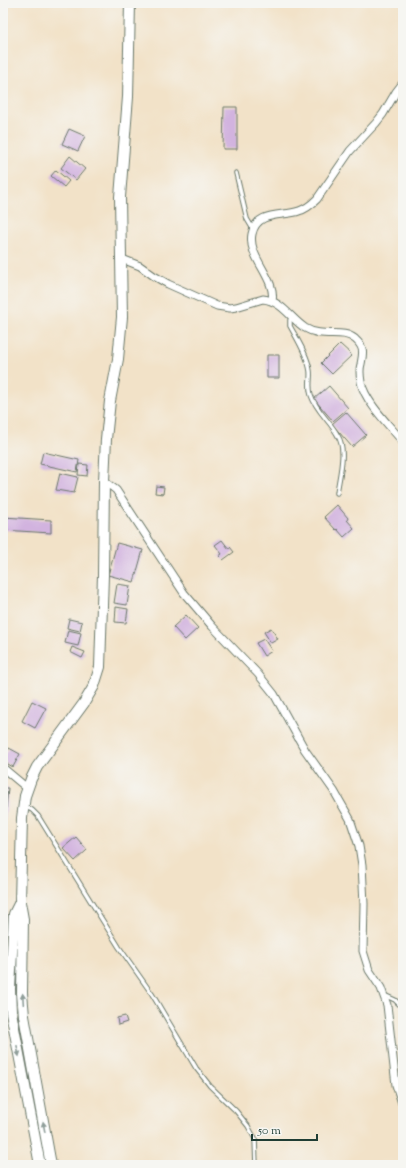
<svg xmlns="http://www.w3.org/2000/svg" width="406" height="1168" font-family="'Sorts Mill Goudy',serif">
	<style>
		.building { fill: #d2b3df }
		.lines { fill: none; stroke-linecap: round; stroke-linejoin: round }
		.lane-casing { stroke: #697768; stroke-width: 5.5 }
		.street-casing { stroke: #697768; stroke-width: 9 }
		.secondary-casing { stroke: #697768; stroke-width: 12 }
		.lane { stroke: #fff; stroke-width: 3.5 }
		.street { stroke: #fff; stroke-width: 7 }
		.secondary { stroke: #fff; stroke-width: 10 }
		.oneway { fill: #8f9e9a }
	</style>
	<rect width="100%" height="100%" fill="#f6f6f2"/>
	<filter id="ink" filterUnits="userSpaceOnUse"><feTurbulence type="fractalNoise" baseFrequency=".025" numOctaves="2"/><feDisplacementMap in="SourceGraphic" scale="8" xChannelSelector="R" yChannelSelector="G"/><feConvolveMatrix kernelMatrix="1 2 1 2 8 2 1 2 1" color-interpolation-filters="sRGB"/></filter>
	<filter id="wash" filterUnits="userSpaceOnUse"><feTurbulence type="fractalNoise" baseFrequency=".012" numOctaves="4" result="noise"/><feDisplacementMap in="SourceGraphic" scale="16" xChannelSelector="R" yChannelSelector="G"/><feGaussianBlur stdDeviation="0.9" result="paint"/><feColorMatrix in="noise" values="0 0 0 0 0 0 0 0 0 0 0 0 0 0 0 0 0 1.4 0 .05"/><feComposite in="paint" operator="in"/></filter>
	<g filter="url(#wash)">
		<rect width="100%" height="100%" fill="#f2e2c8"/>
		<g id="blocks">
			<path class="building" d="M224 107H237V149H223Z
				M69 129 85 136 78 151 62 144Z
				M70 156 85 169 76 180 61 168Z
				M56 170 69 181 64 187 51 176Z
				M340 344 352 355 332 374 321 363Z
				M267 355H279V378H267Z
				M329 386 348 408 333 421 314 399Z
				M346 412 366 435 352 447 332 424Z
				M43 452 79 460 77 472 40 464Z
				M79 464 88 465 87 476 78 475Z
				M60 473 78 477 74 493 56 490Z
				M156 486 164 487 163 494 155 493Z
				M337 505 348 518 347 520 354 528 344 537 337 529 336 530 324 517Z
				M3 517 51 520V533L3 530Z
				M222 540 229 549 230 547 234 552 223 560 219 556 222 554 215 545Z
				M117 543 143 550 134 582 108 575Z
				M117 584 130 586 127 605 114 603Z
				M116 607 128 609 126 623 115 622Z
				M186 615 198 628 185 640 173 627Z
				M69 619 82 622 80 631 67 628Z
				M271 628 278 639 271 643 264 632Z
				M68 630 81 633 78 646 65 643Z
				M264 639 272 651 264 656 256 643Z
				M72 647 85 652 82 658 70 652Z
				M32 701 46 708 35 728 22 721Z
				M9 748 20 754 13 767 3 761V758Z
				M3 788H8L5 820 3 819Z
				M76 837 87 850 75 861 63 848Z
				M125 1016 127 1022 118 1025 117 1018Z"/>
		</g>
	</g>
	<g filter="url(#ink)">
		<use href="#blocks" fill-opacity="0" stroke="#697768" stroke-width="1"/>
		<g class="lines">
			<defs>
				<path id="lane" d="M236 173 247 219 253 229
					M292 317 290 320V326C297 339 308 356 310 371 311 379 308 386 311 395 316 411 331 422 338 436 347 450 339 477 337 493
					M24 806 32 810 38 816 119 947 152 994 196 1068 210 1086 236 1111 248 1126 255 1139 256 1165
					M384 995 395 1000 403 1008"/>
				<path id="street" d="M122 259 140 266 154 276 168 284 217 306 230 308 236 307 263 299C282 301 291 319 305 328 323 339 342 328 355 339 365 348 363 353 361 364 359 370 360 376 361 382 365 402 390 426 403 442
					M272 301C277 279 247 257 252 234 257 210 283 217 299 211 306 209 312 204 317 199L350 151 376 123 383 114 396 92 403 83
					M104 481 116 490 184 593 212 626 258 674 274 694 305 750 334 791 350 819 359 846 362 865 364 904 363 951 369 970 381 988 387 1005 396 1085 403 1106
					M3 768 27 788"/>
				<path id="secondary" d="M20 902 14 914 10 989 11 1012 40 1165
					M51 1165 24 1016 22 993 23 919 20 902 22 818 25 796 31 779 37 767 84 703 94 686 100 667 103 575 104 481 106 439 110 401 118 359 122 317 120 197 128 97 130 3"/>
			</defs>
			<use href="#lane" class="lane-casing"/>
			<use href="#street" class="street-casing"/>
			<use href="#secondary" class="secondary-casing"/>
			<use href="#lane" class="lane"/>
			<use href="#street" class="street"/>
			<use href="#secondary" class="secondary"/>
		</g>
		<defs><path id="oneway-solid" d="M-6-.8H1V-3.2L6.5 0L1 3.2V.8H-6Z"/></defs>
		<g class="oneway">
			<use href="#oneway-solid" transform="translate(23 999) rotate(-94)"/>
			<use href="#oneway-solid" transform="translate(18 1051) rotate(79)"/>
			<use href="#oneway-solid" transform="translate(44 1127) rotate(-100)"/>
		</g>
	</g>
	<rect width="406" height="1168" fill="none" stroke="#f6f6f2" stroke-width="16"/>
	<path d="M252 1134v6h65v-6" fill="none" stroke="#1f3d34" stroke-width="2"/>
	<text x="258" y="1134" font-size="12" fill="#1f3d34" stroke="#f6f6f2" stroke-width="3" paint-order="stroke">50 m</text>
</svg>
